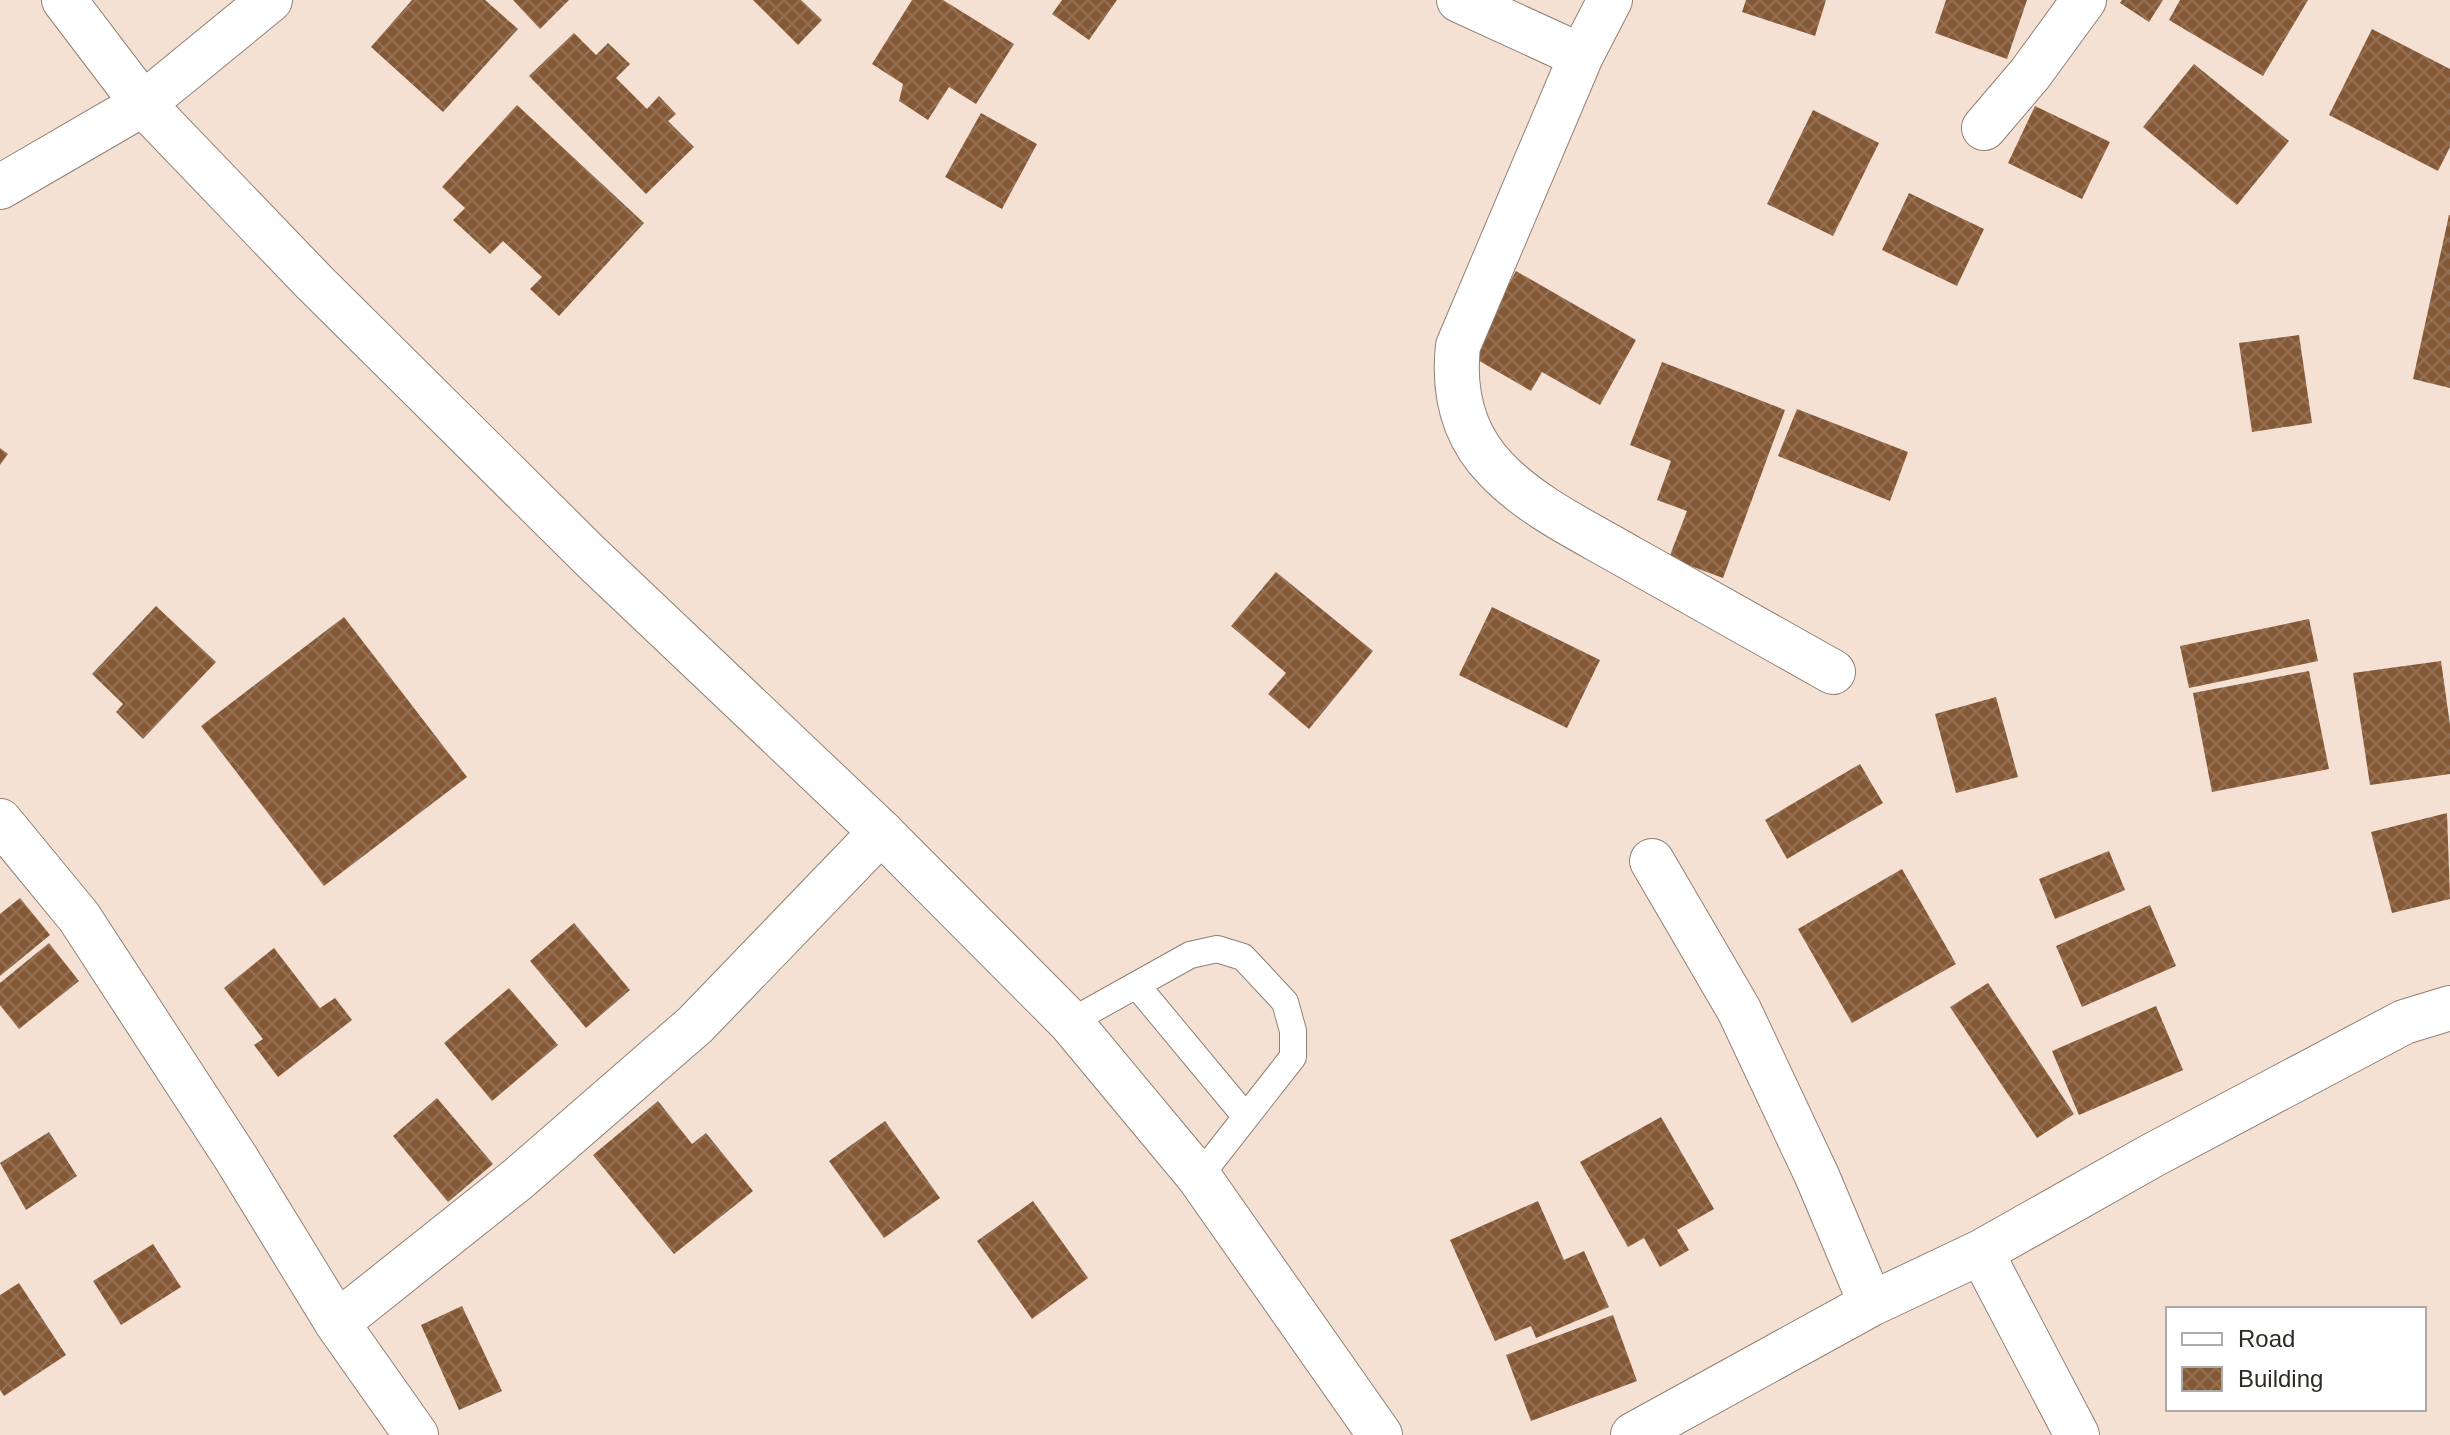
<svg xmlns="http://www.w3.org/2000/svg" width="2450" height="1435" font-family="Arial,sans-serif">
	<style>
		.building { fill: url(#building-cross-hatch) }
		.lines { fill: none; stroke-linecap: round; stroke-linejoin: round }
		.service-casing { stroke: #918074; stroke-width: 28 }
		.minor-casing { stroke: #918074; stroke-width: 46 }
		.tertiary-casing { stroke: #918074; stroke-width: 46 }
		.service { stroke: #fff; stroke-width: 26 }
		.minor { stroke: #fff; stroke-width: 44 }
		.tertiary { stroke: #fff; stroke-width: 44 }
	</style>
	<defs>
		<pattern id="building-cross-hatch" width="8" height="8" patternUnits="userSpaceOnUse" patternTransform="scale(2)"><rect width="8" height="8" fill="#855935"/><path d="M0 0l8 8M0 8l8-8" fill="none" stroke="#947257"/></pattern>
	</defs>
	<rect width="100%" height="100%" fill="#f4e1d3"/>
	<path class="building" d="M412 0H485L518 29 443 112 371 47Z
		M513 0H569L540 29Z
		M753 0H801L822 20 798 45Z
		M912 0H943L1014 44 976 104 949 87 928 120 899 101 903 84 872 64Z
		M1062 0H1117L1089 40 1052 14Z
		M1746 0H1826L1815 36 1742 12Z
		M1946 0H2027L2007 59 1935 33Z
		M2122 0H2163L2149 22 2120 3Z
		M2180 0H2308L2263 76 2169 20Z
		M2372 29 2450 69V147L2438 171 2329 115Z
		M574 33 596 55 608 43 630 64 616 78 647 109 659 96 676 114 668 121 694 147 646 194 529 76Z
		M2194 64 2289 141 2237 205 2143 127Z
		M517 105 644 223 559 316 530 289 542 277 503 241 490 254 453 220 465 208 442 187Z
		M2035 106 2110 142 2082 199 2008 163Z
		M1813 110 1879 143 1833 236 1767 204Z
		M981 113 1037 144 1002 209 945 177Z
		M1909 193 1984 229 1957 286 1882 250Z
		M2449 215H2450V388L2413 379Z
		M1516 271 1636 340 1600 405 1542 372 1531 391 1469 355Z
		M2299 335 2312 423 2252 432 2239 343Z
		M1662 362 1785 410 1723 578 1669 558 1687 511 1657 500 1671 461 1630 445Z
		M1797 409 1908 452 1890 501 1778 456Z
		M0 448 8 454 0 465Z
		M1276 572 1373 651 1309 729 1268 694 1286 673 1231 626Z
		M156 606 216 662 143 739 116 712 123 704 92 674Z
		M1492 607 1600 660 1567 728 1459 675Z
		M344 617 467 777 324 886 201 726Z
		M2309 619 2318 661 2189 688 2180 646Z
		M2441 661 2450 725V774L2370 785 2353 673Z
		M2309 671 2329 769 2212 792 2193 693Z
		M1996 697 2018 777 1956 793 1935 714Z
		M1860 764 1883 803 1787 859 1765 820Z
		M2447 813 2450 899 2392 913 2371 832Z
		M2109 851 2125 890 2055 919 2039 879Z
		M1902 869 1956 964 1852 1023 1798 929Z
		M20 898 50 935 0 976V914Z
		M2150 905 2176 966 2082 1007 2056 946Z
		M574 923 630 990 586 1028 530 961Z
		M49 943 79 981 19 1029 0 1005V983Z
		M274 948 320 1008 335 998 352 1020 278 1077 254 1045 263 1039 224 988Z
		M1988 983 2074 1114 2037 1138 1950 1007Z
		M509 988 558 1045 492 1101 444 1043Z
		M2156 1006 2183 1070 2079 1115 2052 1051Z
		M437 1098 493 1164 448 1202 393 1136Z
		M658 1101 692 1144 706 1133 753 1191 674 1254 593 1155Z
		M1661 1117 1714 1209 1677 1230 1689 1250 1660 1267 1644 1238 1628 1247 1580 1162Z
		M885 1121 940 1198 884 1238 829 1161Z
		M49 1132 77 1176 26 1210 0 1163Z
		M1033 1201 1088 1278 1032 1319 977 1241Z
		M1538 1201 1564 1260 1584 1251 1609 1307 1536 1338 1531 1326 1495 1341 1450 1240Z
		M153 1244 181 1287 121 1325 93 1281Z
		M19 1283 66 1355 4 1396 0 1390V1295Z
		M462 1306 502 1391 459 1410 421 1325Z
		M1613 1315 1637 1381 1531 1421 1506 1355Z"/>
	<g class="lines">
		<defs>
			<path id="service" d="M1138 987 1246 1117
				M1070 1022 1190 955 1217 949 1243 957 1285 1002 1293 1031V1057L1199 1177"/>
			<path id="minor" d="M1459 0 1581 56
				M1610 0 1581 56 1458 346C1453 392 1463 435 1496 469 1533 508 1586 532 1632 559 1699 596 1766 634 1833 672
				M1984 128 2030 74 2084 0
				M0 187 143 104 270 0
				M0 821 79 917 236 1158 337 1323 416 1435
				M1652 861 1739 1010 1817 1176 1871 1304
				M1981 1252 2077 1435
				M337 1323 518 1179 695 1025 881 832
				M1633 1435 1871 1304 1981 1252 2153 1155 2404 1022 2450 1008"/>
			<path id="tertiary" d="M64 0 143 104 314 282 590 556 881 832 1070 1022 1199 1177 1380 1435"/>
		</defs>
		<use href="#service" class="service-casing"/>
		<use href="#minor" class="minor-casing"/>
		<use href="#tertiary" class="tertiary-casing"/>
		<use href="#service" class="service"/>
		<use href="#minor" class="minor"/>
		<use href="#tertiary" class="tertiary"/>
	</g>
	<rect x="2166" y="1307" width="260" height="104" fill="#ffffff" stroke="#aca9a7" stroke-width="2"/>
	<rect x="2182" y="1333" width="40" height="12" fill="#ffffff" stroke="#aca9a7" stroke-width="2"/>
	<text x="2238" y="1347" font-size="24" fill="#302924">Road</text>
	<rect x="2182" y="1367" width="40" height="24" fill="url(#building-cross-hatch)" stroke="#aca9a7" stroke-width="2"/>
	<text x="2238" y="1387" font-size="24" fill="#302924">Building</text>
</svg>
